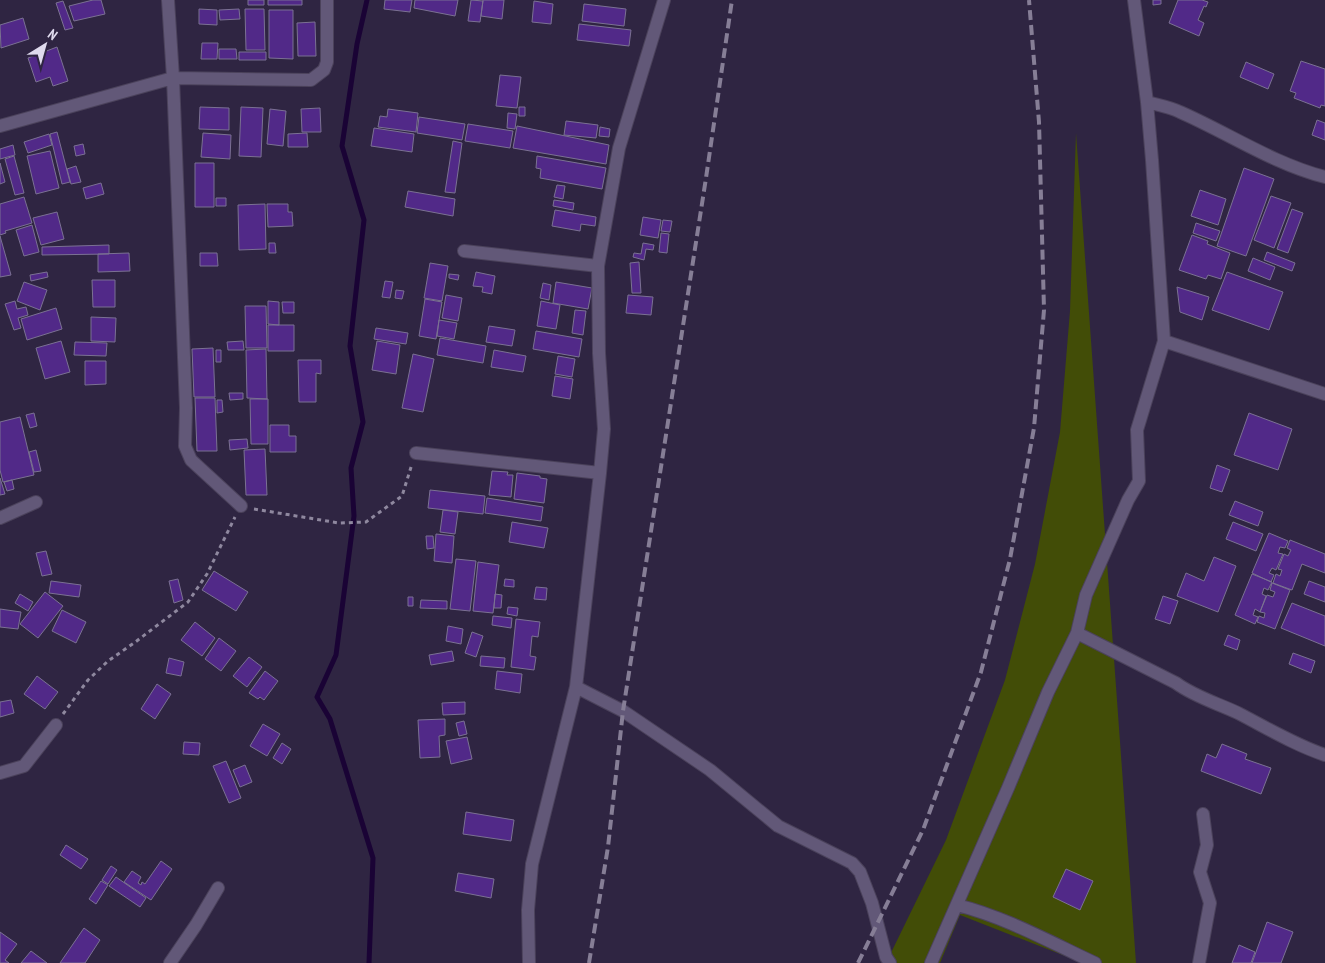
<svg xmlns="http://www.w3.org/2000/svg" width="1325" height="963" font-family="'PT Sans Narrow',sans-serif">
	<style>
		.green { fill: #424d07 }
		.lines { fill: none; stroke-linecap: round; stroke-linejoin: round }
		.stream { stroke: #1a0335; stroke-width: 5 }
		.building { fill: #512988; stroke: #7b7193 }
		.street-casing { stroke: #4b425b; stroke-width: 14 }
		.path { stroke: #8f889f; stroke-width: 3; stroke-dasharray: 4 4; stroke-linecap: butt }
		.street { stroke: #625878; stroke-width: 12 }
		.rail { stroke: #867e96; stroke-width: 4; stroke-dasharray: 10 5; stroke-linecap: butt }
	</style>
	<rect width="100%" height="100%" fill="#2f2542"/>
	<path class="green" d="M1076 133 1136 963H1083L960 915 940 963H886L946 840 1005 680 1035 564 1060 432 1070 311Z"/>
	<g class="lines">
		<path class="stream" d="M367 0 357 44 342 146 364 220 350 346 363 422 351 468 354 516 336 655 317 697 330 719 373 858 369 963"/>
	</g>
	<path class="building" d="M93 0H101L105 14 74 21 69 6Z
		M248 0H264V5H248Z
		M268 0H302V5H268Z
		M385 0H412L410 12 384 9Z
		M415 0H458L455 16 414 8Z
		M471 0 483 1 480 22 468 21Z
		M483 0H504L502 19 481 16Z
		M1153 0H1161V4L1153 5Z
		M1178 0H1202L1208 2 1206 7 1204 6 1198 20 1204 23 1199 36 1169 23Z
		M63 1 73 28 65 30 56 3Z
		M534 1 553 4 551 24 532 22Z
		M584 4 626 9 624 26 582 21Z
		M199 9 217 10V25L199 24Z
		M239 9 240 19 220 20 219 10Z
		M245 9H264L265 50H246Z
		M269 10H293V59L269 58Z
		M23 18 29 39 1 48 0 25Z
		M315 22 316 56H298L297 23Z
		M579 24 631 30 629 46 577 40Z
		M202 43H218L217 59H201Z
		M57 47 68 81 53 86 50 77 36 82 28 58Z
		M219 49H236L237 59H219Z
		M239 52H266V60H239Z
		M1301 61 1325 69V106L1321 105 1320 108 1294 98 1296 93 1290 91Z
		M1246 62 1274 74 1268 89 1240 77Z
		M500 75 521 77 517 108 496 106Z
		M200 107 229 108V130L199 129Z
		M241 107 263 108 261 157 239 156Z
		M519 107H525V116H519Z
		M320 108 321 132H302L301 109Z
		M270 109 286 111 283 146 267 144Z
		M388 109 418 113 416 132 378 127 380 116 387 117Z
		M508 113 517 114 515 129 507 128Z
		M419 117 465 124 462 140 417 133Z
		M1317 120 1325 123V140L1312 135Z
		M566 121 598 125 596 138 564 135Z
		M468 124 513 131 510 148 465 141Z
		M517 126 609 145 606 164 513 148Z
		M600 127 610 129 609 137 599 136Z
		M374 128 414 134 412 152 371 146Z
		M57 132 70 182 62 184 50 134Z
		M203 133 231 135 230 159 201 157Z
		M307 133 308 147H288V134Z
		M49 134 52 145 28 153 24 142Z
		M453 141 462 143 455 193 445 192Z
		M83 144 85 154 76 156 74 146Z
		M13 145 15 155 0 159V149Z
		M50 151 59 188 36 194 27 156Z
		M14 156 24 193 15 195 5 159Z
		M537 156 606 168 602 189 540 178 541 169 536 168Z
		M0 163 5 182 0 184Z
		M195 163H214V207H195Z
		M76 166 81 182 71 184 67 169Z
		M1244 168 1274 179 1246 256 1217 246Z
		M101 183 104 194 86 199 83 188Z
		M557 185 565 186 563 199 554 197Z
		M1200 190 1226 199 1218 225 1191 216Z
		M408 191 455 199 453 216 405 207Z
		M1271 196 1291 203 1274 248 1254 240Z
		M24 197 32 223 5 231 6 233 0 235V204Z
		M216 198H226V206H216Z
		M554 200 574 203 573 210 553 206Z
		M265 204 266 249 239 250 238 205Z
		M267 204H288V212H292L293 226 268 227Z
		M1292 209 1303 213 1288 253 1277 249Z
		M555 210 596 217 595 226 581 224 580 231 552 226Z
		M57 212 64 239 41 245 33 218Z
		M643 217 661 220 658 238 640 235Z
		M663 220 672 221 670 232 661 231Z
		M1196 223 1220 231 1216 241 1193 233Z
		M32 225 39 252 24 256 16 230Z
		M661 233 669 234 667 253 659 252Z
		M1192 235 1208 241 1207 244 1230 253 1221 279 1208 275 1206 279 1179 270Z
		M0 236 11 275 0 277Z
		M269 243H275L276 253H269Z
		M643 243 654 245 653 250 646 249 644 260 633 257 634 253 641 254Z
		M109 245V254L42 255V247Z
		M1267 252 1295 263 1292 271 1264 260Z
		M129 253 130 271 98 272V254Z
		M200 253H217L218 266H200Z
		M1253 258 1275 267 1270 280 1248 271Z
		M639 262 641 293H632L630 263Z
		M430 263 448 266 442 301 424 298Z
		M47 272 48 277 31 281 30 275Z
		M476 272 495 276 492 294 482 292 483 287 473 286Z
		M1227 272 1283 292 1269 330 1212 310Z
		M449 274 459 275 458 280 449 278Z
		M92 280H115V307H93Z
		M385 281 393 282 390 298 382 297Z
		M24 282 47 290 40 310 17 301Z
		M556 282 592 288 588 309 553 303Z
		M543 283 551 285 549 300 540 298Z
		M1177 287 1209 297 1202 320 1180 312Z
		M396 290 404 291 402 299 395 298Z
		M446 295 462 298 458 321 442 318Z
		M628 295 653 297 651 315 626 313Z
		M425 299 442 302 436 339 419 336Z
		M15 301 17 309 26 307 28 315 18 318 21 328 14 330 5 304Z
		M268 301 279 302V325L268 324Z
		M541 301 560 305 556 329 537 326Z
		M282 302H294V313H283Z
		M245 306H266L267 348H246Z
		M56 308 62 329 27 340 21 319Z
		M575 310 586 311 583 335 572 333Z
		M91 317 116 318 115 342 91 341Z
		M439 320 457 323 454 339 437 336Z
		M268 325H294V351H268Z
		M489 326 515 330 512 346 486 342Z
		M376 328 408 333 406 344 374 339Z
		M536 331 582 339 579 357 533 349Z
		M440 338 486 346 483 363 437 355Z
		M61 341 70 372 45 379 36 348Z
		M243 341 244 350H228L227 342Z
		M377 341 400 345 396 374 372 370Z
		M75 342 107 343 106 356 74 355Z
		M213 348 215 397H194L192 349Z
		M266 349 267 399 247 398 246 350Z
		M216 350H221V362H216Z
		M494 350 526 356 523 372 491 367Z
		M413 354 434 359 423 412 402 408Z
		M558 356 575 359 572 377 555 374Z
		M298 360H321V374L316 373V402H299Z
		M85 361H106V384L85 385Z
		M555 376 573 379 570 399 552 396Z
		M229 393H243V399L230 400Z
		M195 398H215L217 451H197Z
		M250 399H268V444H251Z
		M217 400H222L223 412 217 413Z
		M34 413 37 426 30 428 26 415Z
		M1249 413 1292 429 1278 470 1234 455Z
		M20 417 34 475 3 482 0 470V422Z
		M270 425H289V436H296V452H270Z
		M247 439 248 448 230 450 229 440Z
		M265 449 267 495H246L244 450Z
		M36 450 41 471 34 472 29 452Z
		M1217 465 1230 470 1222 492 1210 488Z
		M492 471 508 472 507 475H513L511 497 489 495Z
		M517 473 540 476V478L547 479 544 503 514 499Z
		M0 478 5 494 0 495Z
		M12 480 14 489 7 491 4 482Z
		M430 490 485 496 483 514 428 508Z
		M487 498 543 507 541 521 485 513Z
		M1235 501 1263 512 1258 526 1229 515Z
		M443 510 458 512 455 534 440 532Z
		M512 522 548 528 544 548 509 542Z
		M1233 522 1263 534 1256 551 1226 539Z
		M1269 533 1288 541 1285 548 1280 547 1278 553 1283 554 1276 570 1272 568 1269 573 1274 575 1271 582 1252 573Z
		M436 534 454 536 452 563 434 561Z
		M426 536H433L434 548 427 549Z
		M1290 540 1325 554V573L1302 564 1292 590 1273 583 1276 574 1280 576 1282 570 1278 569 1284 554 1288 556 1291 550 1287 548Z
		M46 551 52 574 42 576 36 553Z
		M1214 557 1236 566 1218 612 1177 596 1186 573 1204 581Z
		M456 559 476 561 470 611 450 609Z
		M478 562 499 565 493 613 473 611Z
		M214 571 248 592 236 611 202 590Z
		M1252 574 1272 582 1268 590 1264 588 1262 594 1266 596 1260 612 1255 609 1253 615 1258 617 1255 624 1235 615Z
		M178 579 183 600 174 603 169 581Z
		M505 579 514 580V587L504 586Z
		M51 581 81 585 79 597 49 593Z
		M1309 581 1325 587V602L1304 594Z
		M1272 583 1290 590 1275 629 1257 622 1259 616 1264 618 1265 613 1260 612 1267 595 1273 597 1275 592 1270 590Z
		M536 587 547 588 546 600 534 599Z
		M45 592 63 606 38 638 20 624Z
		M20 594 33 602 28 611 15 603Z
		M495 594 502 595 501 608H494Z
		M1163 596 1178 601 1170 624 1155 619Z
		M408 597H413V606H408Z
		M421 600 447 601V609L420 608Z
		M1292 603 1325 616V646L1281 628Z
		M508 607 518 608 517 616 507 614Z
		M0 609 21 612 18 629 0 627Z
		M62 610 86 622 76 643 52 631Z
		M493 616 512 618 511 628 492 625Z
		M516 619 540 622 538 637 532 636 530 656 536 657 534 670 511 667Z
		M195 622 215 638 202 656 181 640Z
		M448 626 463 629 461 644 446 641Z
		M472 632 483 636 476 657 465 653Z
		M1228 635 1240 640 1237 650 1224 645Z
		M219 638 236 651 221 671 205 659Z
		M452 651 454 661 431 665 429 655Z
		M1293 653 1315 661 1311 673 1289 664Z
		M481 656 505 658 504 668 480 666Z
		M249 657 262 667 247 687 233 676Z
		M169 658 184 662 181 676 166 673Z
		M265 671 278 681 264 700 260 697 258 699 249 693Z
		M497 671 522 674 520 693 495 689Z
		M37 676 58 692 45 709 24 694Z
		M157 684 171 694 155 719 141 709Z
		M11 700 14 713 0 717V702Z
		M465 702V714L443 715 442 703Z
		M445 719V735L439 736 440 757 420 758 418 720Z
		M464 721 467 734 459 736 456 723Z
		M263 724 280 734 267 756 250 746Z
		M467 737 472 759 451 764 446 741Z
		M184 742 200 743 199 755 183 754Z
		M282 743 291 749 282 764 273 758Z
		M1222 744 1247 754 1245 759 1271 768 1261 794 1201 771 1207 754 1216 758Z
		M226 761 241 798 229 803 213 766Z
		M245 765 252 782 240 787 233 770Z
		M466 812 514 820 511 841 463 834Z
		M66 845 88 859 81 869 60 855Z
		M161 861 172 869 151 900 124 882 132 871 141 877 138 883 141 885 142 882 145 884Z
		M111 866 117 870 108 884 102 880Z
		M1066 869 1093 881 1080 910 1053 897Z
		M458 873 494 879 491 898 455 891Z
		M116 877 146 898 140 907 109 886Z
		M101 881 108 885 96 904 89 899Z
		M1267 922 1293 932 1281 963H1252Z
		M84 928 100 940 85 963H60Z
		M0 932 17 944 5 960 9 963H0Z
		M1239 945 1255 952 1251 963H1232Z
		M31 951 47 963H21Z"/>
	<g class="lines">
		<defs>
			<path id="street" d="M168 0 173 78 186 408 185 446 191 460 241 506
				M1134 0 1147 102 1152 160 1164 341 1137 430 1139 481 1128 500 1086 595 1077 633 1176 683C1195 697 1217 703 1238 713 1267 728 1295 745 1325 755
				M1147 102C1158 105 1170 107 1180 112 1228 133 1274 164 1325 177
				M0 126 173 78 311 80 324 70 327 62V0
				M464 251 598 266
				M1164 341 1325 394
				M416 453 600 473
				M0 518 36 502
				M576 687 623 711 710 770 778 826 852 863 860 872 872 903 886 957 890 963
				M0 773 24 766 56 725
				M957 905C1005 917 1050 942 1095 963
				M170 963 196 925 218 888
				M529 963 528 910 532 864 576 687 600 473 604 429 599 353 598 266 619 148 664 0
				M931 963 1008 788 1048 692 1077 633
				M1199 963 1210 903 1200 872 1207 845 1203 814"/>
		</defs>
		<use href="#street" class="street-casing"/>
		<path class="path" d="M254 509 339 523 366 522 402 496 412 464
			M63 714 88 680 108 661 134 643 188 602 207 574 235 517"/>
		<use href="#street" class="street"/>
		<path class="rail" d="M589 963 608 847 623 711 706 178 732 0
			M858 963 923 830 981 672 1010 559 1034 428 1044 310 1039 122 1029 0"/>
	</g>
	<g transform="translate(45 45) rotate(37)" stroke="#2f2542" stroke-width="4" paint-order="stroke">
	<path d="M0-4L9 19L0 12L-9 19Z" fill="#dfdaed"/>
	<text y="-8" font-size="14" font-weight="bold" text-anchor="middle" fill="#dfdaed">N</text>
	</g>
</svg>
